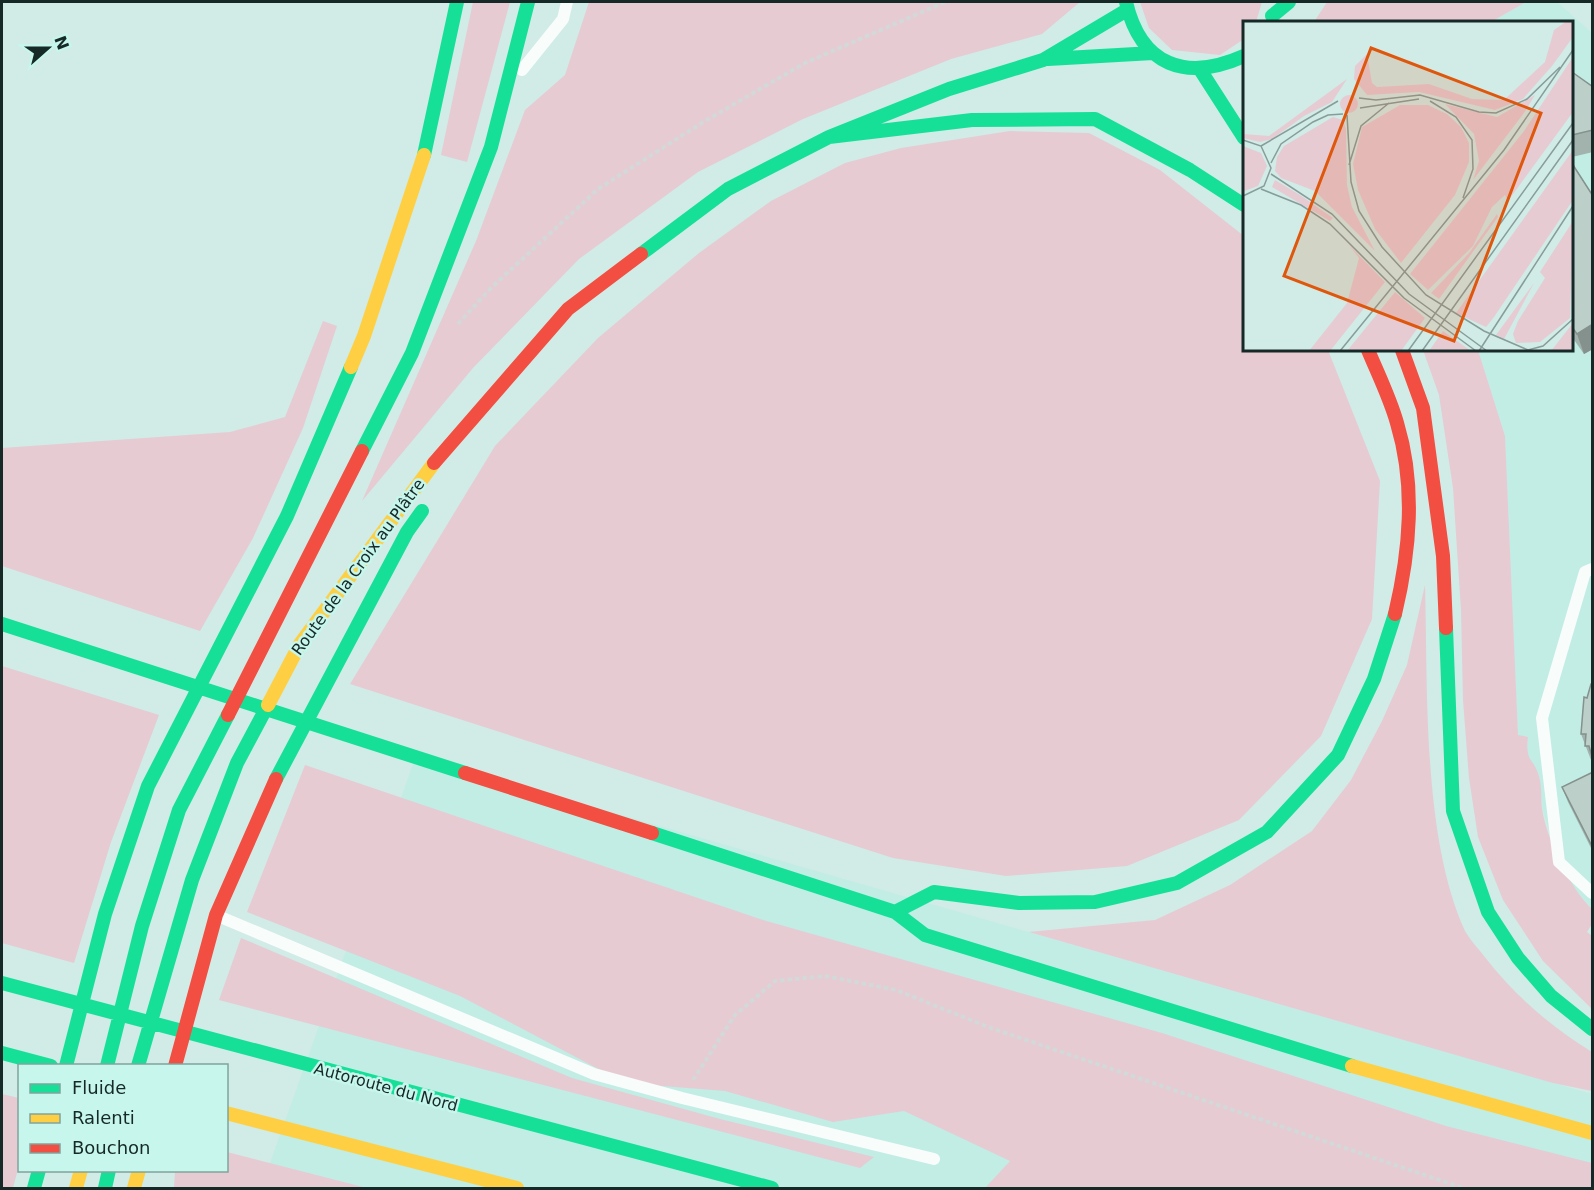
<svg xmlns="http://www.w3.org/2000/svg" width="1594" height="1190" font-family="'DejaVu Sans',sans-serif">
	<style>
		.built { fill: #c1ede4 }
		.green { fill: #e6cbd3 }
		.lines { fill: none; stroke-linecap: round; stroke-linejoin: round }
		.path { stroke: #d2d9d8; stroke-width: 4; stroke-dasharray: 4.5 3; stroke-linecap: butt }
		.lane { stroke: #f8fcfb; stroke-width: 12 }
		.fast { stroke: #16e098; stroke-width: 14 }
		.slow { stroke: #ffcf43; stroke-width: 14 }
		.jam { stroke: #f24e42; stroke-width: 14 }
		.wall { fill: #a2b2ad }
		.shaded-wall { fill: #84918d }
		.building { fill: #bccfc9; stroke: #84918d; stroke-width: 1.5 }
		.labels { text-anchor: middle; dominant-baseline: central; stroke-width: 5; stroke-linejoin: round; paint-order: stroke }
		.street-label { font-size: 16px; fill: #162926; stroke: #c6f6ec }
		.inset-road { fill: none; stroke: #869d99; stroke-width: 1.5 }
		.view { fill: #de570d; fill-opacity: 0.15; stroke: #de570d; stroke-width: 3 }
		.inset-edge { fill: none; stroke: #162926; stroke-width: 3 }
	</style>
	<rect width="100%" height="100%" fill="#d1ebe6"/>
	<path class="built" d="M1526 2H1557L1592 33V909L1574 888 1562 866 1543 812 1539 775 1526 754 1528 738 1518 736 1505 436 1478 350H1572V22H1491Z
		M416 756 1592 1094V1188H261Z"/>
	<path class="green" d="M473 2H510L467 162 441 155Z
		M589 2H1080L1042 34 951 59 803 119 698 172 579 259 473 368 362 501 476 241 525 110 565 75Z
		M1140 2H1262L1256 22H1244V39L1220 55 1172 50 1149 28Z
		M1327 2H1526L1491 22H1314Z
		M1010 131 1089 133 1160 170 1244 236V350H1328L1380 481 1372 619 1321 736 1239 820 1127 866 1006 876 893 858 350 684 495 446 598 338 699 253 771 201 845 163 901 148Z
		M323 321 337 326 303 428 253 538 200 631 2 566V448L230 432 285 417Z
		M1423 350H1478L1505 436 1518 735 1528 737C1525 762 1533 757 1539 776 1542 787 1541 799 1542 809 1547 840 1570 888 1592 909V924L1587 932 1592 936V1009L1543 961 1503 900 1478 837 1469 778 1463 700 1461 610 1453 488 1439 395Z
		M1425 585C1428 688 1422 837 1465 931 1470 940 1478 948 1484 956 1515 996 1550 1026 1592 1052V1091L1553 1083 1029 932 1155 920 1230 885 1312 831 1351 780 1382 721 1407 665Z
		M2 666 159 715 111 842 74 963 2 943Z
		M305 765 763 920 1162 1033 1446 1126 1592 1163V1188H985L1010 1161 904 1111 833 1122 725 1091 625 1083 460 996 247 912Z
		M241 938 572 1078 720 1119 874 1157 860 1168 219 1000Z
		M2 1094 19 1098V1165L13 1188H2Z
		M227 1152 367 1188H174L175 1171 226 1170Z"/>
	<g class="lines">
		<path class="path" d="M458 324 491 288 598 189 705 121 805 63 945 2
			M693 1080 735 1015 775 981 825 976 896 990 991 1028 1463 1188"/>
		<path class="lane" d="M522 70 563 19 567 2
			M1592 569 1585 572 1542 718 1559 862 1592 893
			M218 916 594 1074 682 1098 934 1159"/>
		<path class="fast" d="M1126 2C1141 66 1186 82 1244 56
			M1272 16 1289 2
			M1048 59 1153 53
			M1201 71 1244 138
			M829 137 972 120 1095 119 1190 170 1244 205
			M424 155 457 2
			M641 254 728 189 829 137 949 89 1043 60 1127 10
			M362 451 412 353 491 147 528 2
			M2 624 465 773
			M1446 628 1453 811 1488 912 1518 958 1551 996 1592 1029
			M276 779 407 532 422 511
			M652 833 895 912 925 935 1352 1066
			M895 912 934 892 1019 903 1095 902 1177 883 1267 832 1338 755 1374 679 1395 614
			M2 983 772 1188
			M2 1053 51 1066
			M66 1066 105 914 148 786 287 516 351 367
			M107 1066 142 926 179 810 228 715
			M138 1066 192 880 237 763 268 705
			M34 1188 39 1170
			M105 1188 109 1170"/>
		<path class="slow" d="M351 367 364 336 424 155
			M268 705 300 644 434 463
			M1352 1066 1592 1133
			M226 1113 517 1188
			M76 1188 81 1170
			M134 1188 139 1170"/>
		<path class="jam" d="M1368 350C1378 374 1390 398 1397 423 1416 486 1410 551 1395 614
			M1402 350 1423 408 1443 556 1446 628
			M434 463 568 309 641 254
			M228 715 362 451
			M465 773 652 833
			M175 1066 216 915 276 779"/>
	</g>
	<path class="wall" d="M1572 72 1593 87V152L1572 157Z
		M1572 158 1575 168 1593 196V349L1584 354 1572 337Z
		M1587 698 1593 761 1591 760 1581 734Z
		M1593 772V852L1568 802 1562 787Z"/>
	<path class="shaded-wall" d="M1593 324V349L1584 354 1577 334Z"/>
	<path class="building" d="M1572 72 1593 87V130L1572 135Z
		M1573 165 1593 196V324L1577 334 1572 327V165Z
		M1591 684H1593V760L1589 746H1585L1586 734H1581L1584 697 1587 698Z
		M1593 772V848L1562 787Z"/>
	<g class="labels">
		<g class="street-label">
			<text transform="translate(358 567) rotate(-54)">Route de la Croix au Plâtre</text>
			<text transform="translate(386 1087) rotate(15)">Autoroute du Nord</text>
		</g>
	</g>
	<g transform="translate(1243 21)">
		<rect width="330" height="330" fill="#d1ebe6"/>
		<path d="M324 0H330V16L309 45 280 78 252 89 176 71 124 74 111 58 112 45 124 33 129 62 134 66 186 63 229 78 261 79 302 41 311 9ZM330 36V91L265 180 262 174 249 186 230 225 185 269 167 253 281 110ZM104 58 89 81 61 95 29 118 17 121 0 117V113L26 115ZM97 83a9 9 0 1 1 18 0a9 9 0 1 1-18 0ZM292 74 281 92 230 159 236 140 231 113 202 83 254 96ZM157 84H185L204 93 218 106 226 122V141L212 174 158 242 132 208 115 169 110 143 119 106ZM90 96 100 99 103 108 104 164 109 186 132 230 72 170 38 157 32 150 34 136 41 125ZM0 125 18 132 24 145 15 165 1 170ZM330 129V179L251 296 243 306 213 292ZM32 159 57 174 90 197 87 200 29 166ZM254 193 255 196 196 278 188 272 226 232ZM330 200 327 297 297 321 273 322 270 313 275 300 302 257 297 251ZM106 224 142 261 87 330H66L104 282 116 237ZM291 262 261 318 253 314ZM152 271 182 297 158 330H104ZM330 302V330H308ZM200 310 228 330H186Z" fill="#e6cbd3"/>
		<path class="inset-road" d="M116 77 133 79 177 74 236 91 253 92 284 78 317 46M187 80 213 96 229 119 230 148 220 177M117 87 176 78M104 94 108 161 116 190 139 226 183 274 241 310 285 329 300 325 330 298M0 119 18 125 28 147 21 165 0 175M18 125 95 80M28 142 38 123 70 101 85 94 100 93M106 144 118 105 146 82M28 153 89 193 166 273 244 330M18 168 58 184 87 203 161 277 233 330M97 330 261 129 330 29M165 330 330 102M179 330 330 119M236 330 330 185"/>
		<path class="view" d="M128 27 298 92 211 320 41 255Z"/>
		<rect width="330" height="330" class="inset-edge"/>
	</g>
	<rect width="1594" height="1190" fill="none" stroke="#162926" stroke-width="6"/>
	<rect x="18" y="1064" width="210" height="108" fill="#c6f6ec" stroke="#80a49d" stroke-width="1.5"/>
	<rect x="30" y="1084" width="30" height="9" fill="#16e098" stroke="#80a49d" stroke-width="1.5"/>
	<text x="72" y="1094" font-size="18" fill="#162926">Fluide</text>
	<rect x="30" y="1114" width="30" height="9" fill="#ffcf43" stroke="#80a49d" stroke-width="1.5"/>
	<text x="72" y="1124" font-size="18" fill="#162926">Ralenti</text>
	<rect x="30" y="1144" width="30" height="9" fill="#f24e42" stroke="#80a49d" stroke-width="1.5"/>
	<text x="72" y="1154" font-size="18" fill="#162926">Bouchon</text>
	<g transform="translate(48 48) rotate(69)" stroke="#c6f6ec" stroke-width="4.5" paint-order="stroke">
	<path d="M0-4.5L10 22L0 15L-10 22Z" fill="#162926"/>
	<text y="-9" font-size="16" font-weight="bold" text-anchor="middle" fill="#162926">N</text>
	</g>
</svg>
